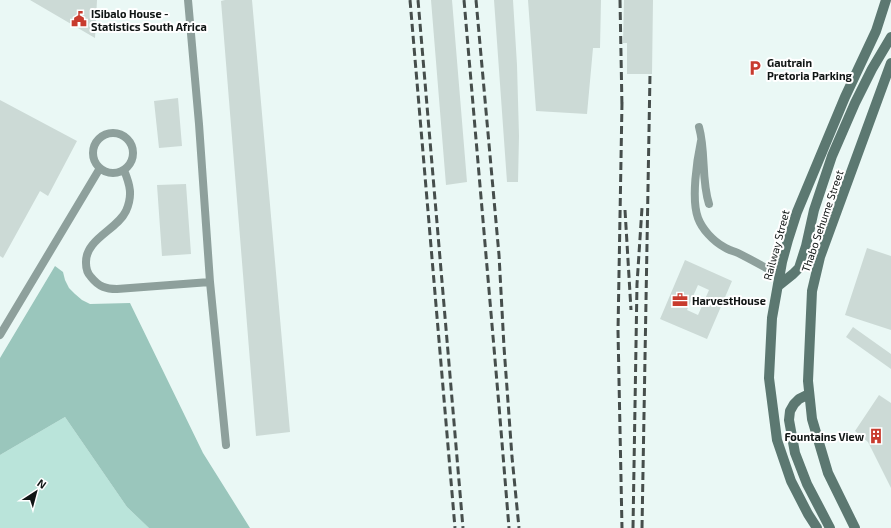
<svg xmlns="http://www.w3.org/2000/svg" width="891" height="528" font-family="'Exo 2',sans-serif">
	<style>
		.green { fill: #bae4da }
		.forest { fill: #9ac6bc }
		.building { fill: #ccdad6; fill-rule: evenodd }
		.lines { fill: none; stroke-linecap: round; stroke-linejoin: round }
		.lane { stroke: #8ea09c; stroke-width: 8 }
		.secondary { stroke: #5c7871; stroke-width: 10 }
		.rail { stroke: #464e4c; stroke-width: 3; stroke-dasharray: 8 4; stroke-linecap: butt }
		.labels { text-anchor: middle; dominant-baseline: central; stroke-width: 4; stroke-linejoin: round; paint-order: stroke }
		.poi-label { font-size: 11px; font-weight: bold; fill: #101514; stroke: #fff; text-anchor: start }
		.street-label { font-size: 11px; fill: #101514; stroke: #fff }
	</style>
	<rect width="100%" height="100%" fill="#eaf8f5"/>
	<path class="green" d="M65 417 127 507 149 528H0V455Z"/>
	<path class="forest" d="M55 266 63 272 65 280 69 288 75 294 82 300 90 304 130 303 203 453 250 528H149L127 507 65 417 0 455V358Z"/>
	<path class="building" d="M30 0H97L95 38Z
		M225 0H252L290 432 256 436 221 1Z
		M431 0H452L467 182 446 185Z
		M494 0H513L517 65 519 136 518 182H507Z
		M528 0H601L600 48H593L587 114 536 111Z
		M624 0H653L652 74H627V43H623Z
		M178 98 182 146 159 148 154 101Z
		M0 100 77 141 48 196 40 191 3 258 0 256Z
		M186 184 191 254 162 256 157 185Z
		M867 248 891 256V330L845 315Z
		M685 260 732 281 707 339 660 319ZM698 285 709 290 698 315 687 310Z
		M853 327 891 354V369L846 337Z
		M879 395 891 403V488L868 442 855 431Z"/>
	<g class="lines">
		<path class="lane" d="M188 0 199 124 210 282 226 445
			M699 127C706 152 701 179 709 204
			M93 153a20 20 0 1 1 40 0a20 20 0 1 1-40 0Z
			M701 141C697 160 691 199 698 218 702 229 713 241 724 247 728 250 734 251 738 253 752 260 766 268 779 275
			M124 170C130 185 133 195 126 211 117 230 85 239 86 263 86 268 88 274 91 277 99 287 106 289 117 289L210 282
			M0 335 100 168"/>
		<path class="secondary" d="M778 286 793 274 799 268 806 246 814 210 832 156 855 103 872 69 891 37
			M809 394 799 399 794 404 790 411 789 420 795 453 807 484 830 528
			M817 528 808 514 791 481 777 440 769 378 772 318 782 262 788 240 797 212 845 97 876 31 886 0
			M855 528 828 473 812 419 808 381 812 291 820 257 891 63"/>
		<path class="rail" d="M410 0 455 528
			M418 0 463 528
			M464 0 499 406 509 528
			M476 0 499 255 504 347 512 457 519 528
			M620 0 622 108
			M622 102 618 331 622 528
			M625 210 631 310
			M633 528 637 284 642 208
			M642 528 650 74"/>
	</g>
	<defs>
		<symbol id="civic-bare" viewBox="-9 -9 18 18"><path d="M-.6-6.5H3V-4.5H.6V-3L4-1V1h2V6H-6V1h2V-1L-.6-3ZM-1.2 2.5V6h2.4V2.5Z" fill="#c83b2e" stroke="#fff" stroke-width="2.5" paint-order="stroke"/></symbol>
		<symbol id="parking-bare" viewBox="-9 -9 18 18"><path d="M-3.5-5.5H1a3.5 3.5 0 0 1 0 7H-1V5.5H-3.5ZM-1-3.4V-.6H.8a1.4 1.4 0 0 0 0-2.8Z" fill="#c83b2e" stroke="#fff" stroke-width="2.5" paint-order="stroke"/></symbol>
		<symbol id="office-bare" viewBox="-9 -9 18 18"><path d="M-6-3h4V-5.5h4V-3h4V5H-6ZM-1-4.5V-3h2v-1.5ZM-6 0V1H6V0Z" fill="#c83b2e" stroke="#fff" stroke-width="2.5" paint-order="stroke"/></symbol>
		<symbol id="building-bare" viewBox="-9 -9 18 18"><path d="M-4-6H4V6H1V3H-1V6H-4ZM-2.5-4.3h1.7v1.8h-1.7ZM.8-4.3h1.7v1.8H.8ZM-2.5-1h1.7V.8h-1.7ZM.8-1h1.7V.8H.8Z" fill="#c83b2e" stroke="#fff" stroke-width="2.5" paint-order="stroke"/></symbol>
	</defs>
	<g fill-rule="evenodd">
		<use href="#civic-bare" x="68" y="8" width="22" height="22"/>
		<use href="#parking-bare" x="744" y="57" width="22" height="22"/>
		<use href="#office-bare" x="669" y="289" width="22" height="22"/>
		<use href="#building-bare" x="865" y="425" width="22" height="22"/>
	</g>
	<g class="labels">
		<g class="poi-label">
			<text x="91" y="13">ISibalo House -<tspan x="91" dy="13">Statistics South Africa</tspan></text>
			<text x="767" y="62">Gautrain<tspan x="767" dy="13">Pretoria Parking</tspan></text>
			<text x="692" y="300">HarvestHouse</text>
			<text x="864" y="436" text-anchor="end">Fountains View</text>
		</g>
		<g class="street-label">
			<text transform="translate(822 221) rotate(-71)">Thabo Sehume Street</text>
			<text transform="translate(776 245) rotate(-75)">Railway Street</text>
		</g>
	</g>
	<g transform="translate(36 492) rotate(36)" stroke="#ffffff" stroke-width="3" paint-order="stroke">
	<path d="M0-3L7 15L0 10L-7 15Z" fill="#101514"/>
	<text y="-6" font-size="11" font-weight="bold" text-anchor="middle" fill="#101514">N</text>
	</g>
</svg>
